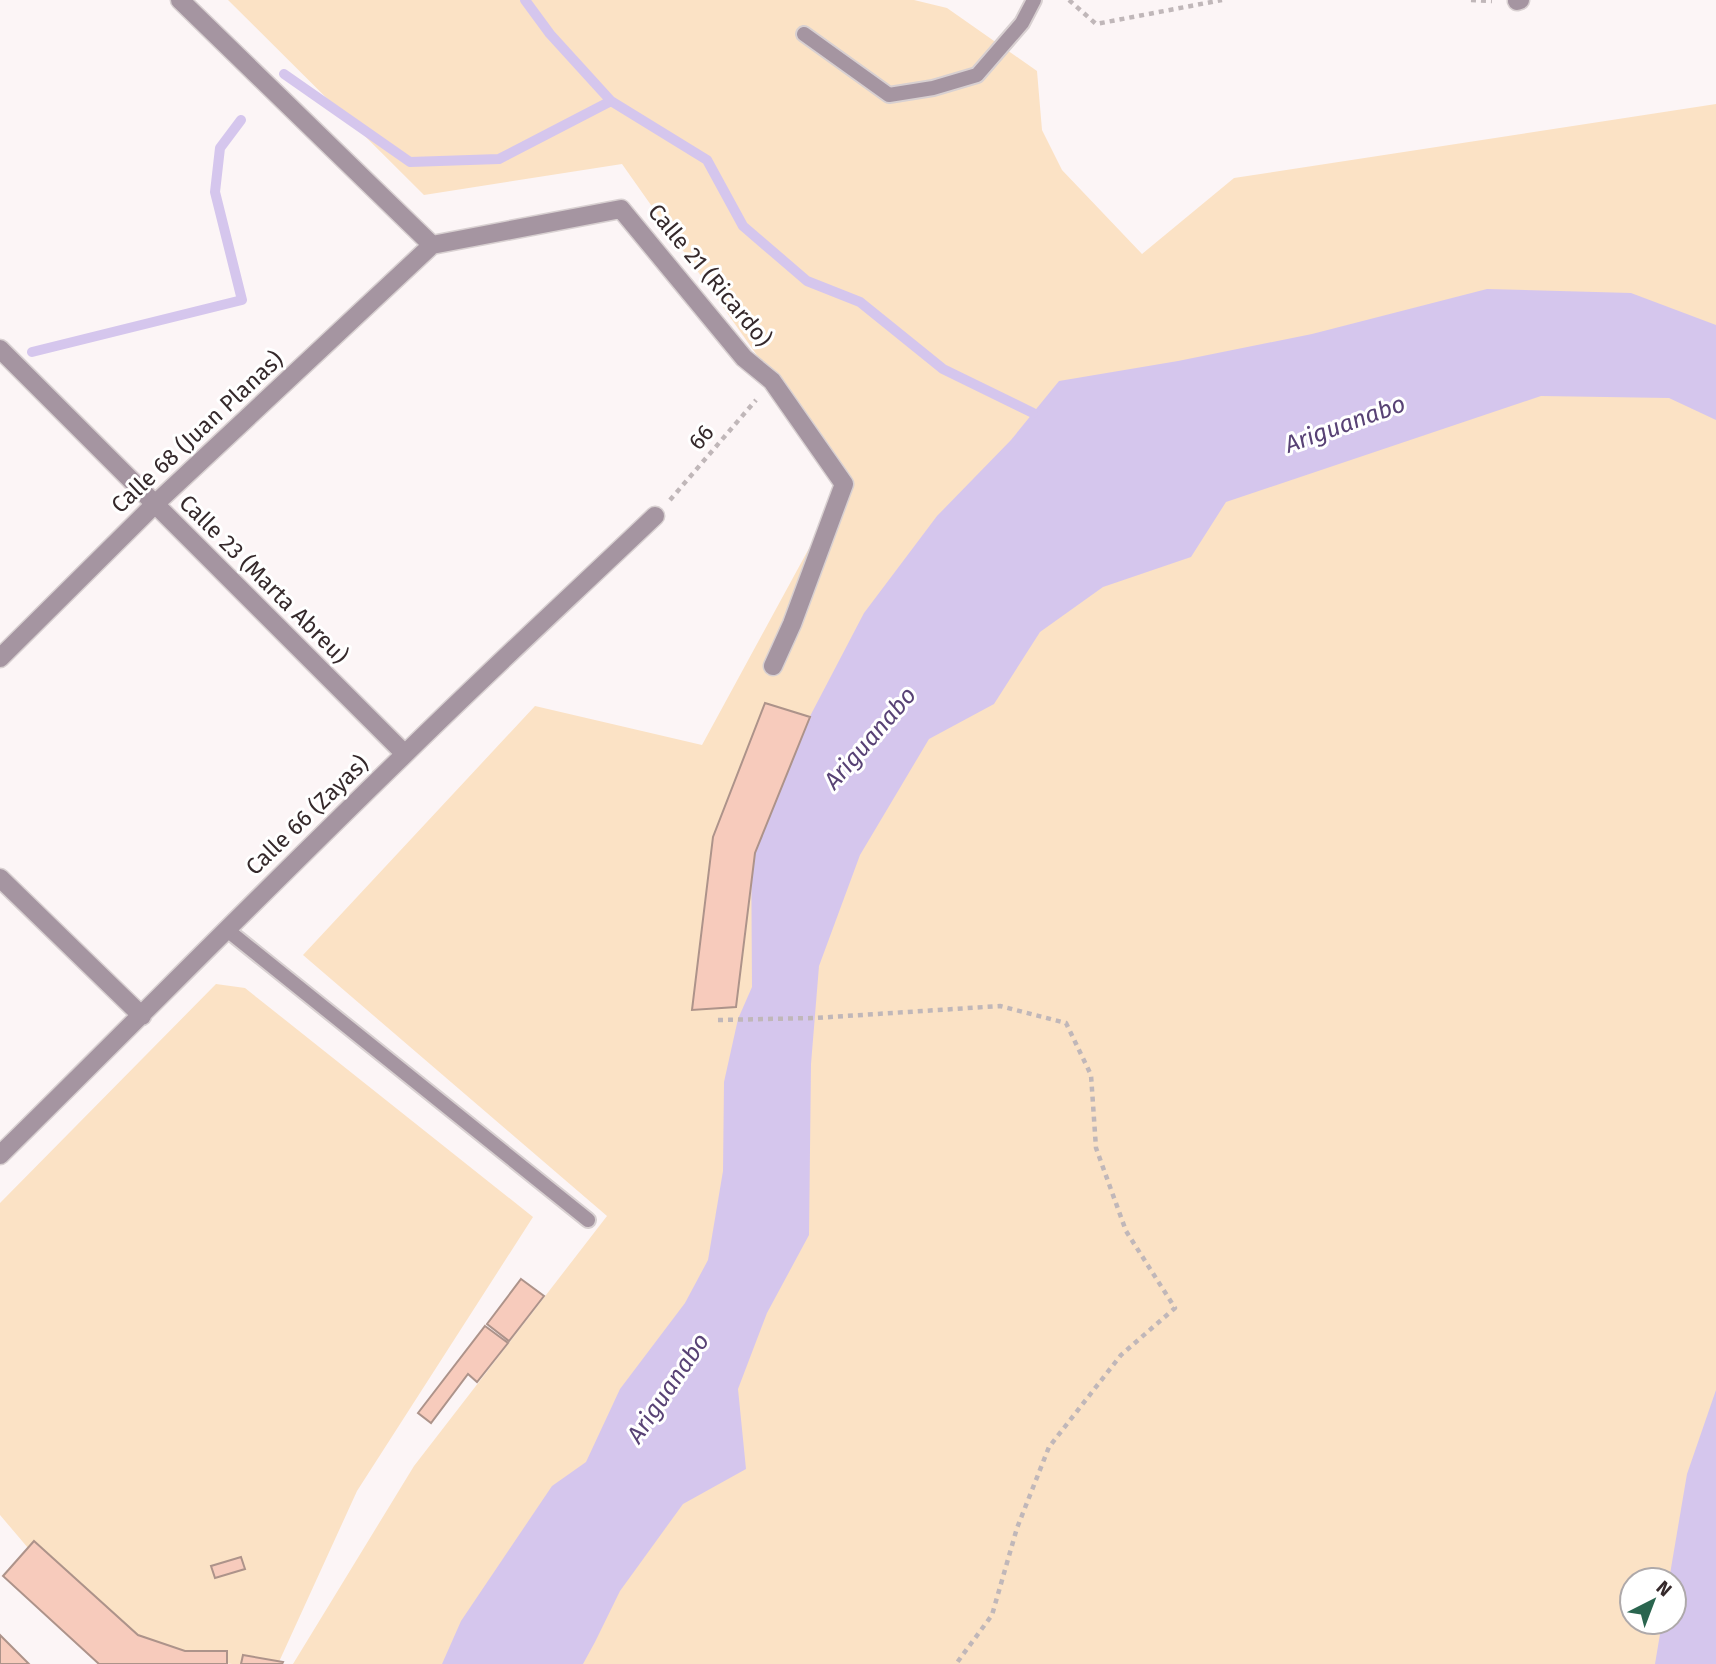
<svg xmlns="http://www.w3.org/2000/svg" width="1716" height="1664" font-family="'Fira Sans',sans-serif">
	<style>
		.green { fill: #fbe2c5; fill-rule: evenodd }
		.water { fill: #d5c6ed }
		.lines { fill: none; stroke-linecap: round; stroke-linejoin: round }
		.stream { stroke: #d5c6ed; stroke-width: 10 }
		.building { fill: #f7cbbc; stroke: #ad938a; stroke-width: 2 }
		.service-casing { stroke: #d8d0d1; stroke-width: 18 }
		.minor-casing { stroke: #d8d0d1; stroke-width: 21 }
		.path { stroke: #c0b7b9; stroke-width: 4.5; stroke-dasharray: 5 5; stroke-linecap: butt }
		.service { stroke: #a595a1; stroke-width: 14 }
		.minor { stroke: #a595a1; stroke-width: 18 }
		.labels { text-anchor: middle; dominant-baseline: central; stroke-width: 6; stroke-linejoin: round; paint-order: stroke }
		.street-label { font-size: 23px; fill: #35292b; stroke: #fff }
		.water-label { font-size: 24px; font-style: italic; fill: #584275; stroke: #fff }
	</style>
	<rect width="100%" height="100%" fill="#fcf5f6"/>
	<path class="green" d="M228 0H914L947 8 1037 71 1042 130 1062 170 1142 254 1234 178 1716 104V1664H293L414 1466 607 1216 303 955 535 706 702 745 844 484 761 361 622 164 424 195ZM1632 1580H1674V1622H1632Z
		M216 984 245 988 533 1217 357 1491 278 1664H232L143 1651 34 1555 0 1515V1203Z"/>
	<path class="water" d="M1487 289 1631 293 1716 325V420L1669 398 1541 396 1226 502 1191 557 1103 587 1040 632 994 704 929 739 860 855 819 966 811 1064 809 1235 767 1313 738 1389 746 1469 683 1504 620 1591 595 1642 583 1664H442L461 1621 552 1486 586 1462 620 1389 685 1303 708 1260 723 1171 724 1082 738 1019 752 987 751 829 864 613 937 516 1011 440 1059 381 1178 361 1312 334Z
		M1716 1390V1664H1655L1662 1622H1674V1580H1669L1687 1474Z"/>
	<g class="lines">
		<path class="stream" d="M525 0 550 34 611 101 707 160 743 226 807 281 860 302 943 369 1033 413
			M284 74 410 162 499 159 611 101
			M32 352 242 300 215 192 220 148 241 120"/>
	</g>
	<path class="building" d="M765 703 810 717 755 853 736 1007 692 1010 713 837Z
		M521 1279 544 1296 509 1341 487 1324Z
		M485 1326 508 1343 477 1382 468 1374 431 1423 418 1413Z
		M34 1541 138 1635 185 1651H227V1664H99L3 1576Z
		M241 1557 245 1569 215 1578 211 1566Z
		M0 1635 29 1664H0Z
		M243 1655 283 1662 282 1664H241Z"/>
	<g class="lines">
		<defs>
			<path id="service" d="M804 34 889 95 933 88 977 75 1022 23 1034 0
				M226 929 588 1220"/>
			<path id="minor" d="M180 0 432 245 621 209 744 358 772 381 844 484 792 624 773 666
				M1517 1 1520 0
				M0 349 405 754
				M0 658 155 504 432 245
				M0 878 142 1016
				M0 1155C134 1023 267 888 402 757 485 675 571 596 655 516"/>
		</defs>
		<use href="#service" class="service-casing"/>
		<use href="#minor" class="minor-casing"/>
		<path class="path" d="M1069 0 1096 24 1222 0
			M1471 0 1492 1
			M670 500 756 400
			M718 1020 815 1018 1000 1006 1066 1023 1091 1075 1096 1148 1126 1231 1175 1308 1121 1355 1049 1447 1017 1528 992 1615 956 1664"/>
		<use href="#service" class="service"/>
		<use href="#minor" class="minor"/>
	</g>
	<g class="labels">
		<g class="street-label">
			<text transform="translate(710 275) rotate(50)">Calle 21 (Ricardo)</text>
			<text transform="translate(197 432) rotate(-43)">Calle 68 (Juan Planas)</text>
			<text transform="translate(701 437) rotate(-49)">66</text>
			<text transform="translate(264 579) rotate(45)">Calle 23 (Marta Abreu)</text>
			<text transform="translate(307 815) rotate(-44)">Calle 66 (Zayas)</text>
		</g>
		<g class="water-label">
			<text transform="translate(1345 424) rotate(-20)">Ariguanabo</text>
			<text transform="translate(870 738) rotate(-49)">Ariguanabo</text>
			<text transform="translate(668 1388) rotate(-56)">Ariguanabo</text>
		</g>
	</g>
	<g transform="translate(1653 1601) rotate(42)"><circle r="33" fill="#ffffff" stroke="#aea9aa" stroke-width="2"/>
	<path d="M0-5L12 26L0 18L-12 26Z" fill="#2a654f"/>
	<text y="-10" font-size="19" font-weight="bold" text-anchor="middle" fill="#35292b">N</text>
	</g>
</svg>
